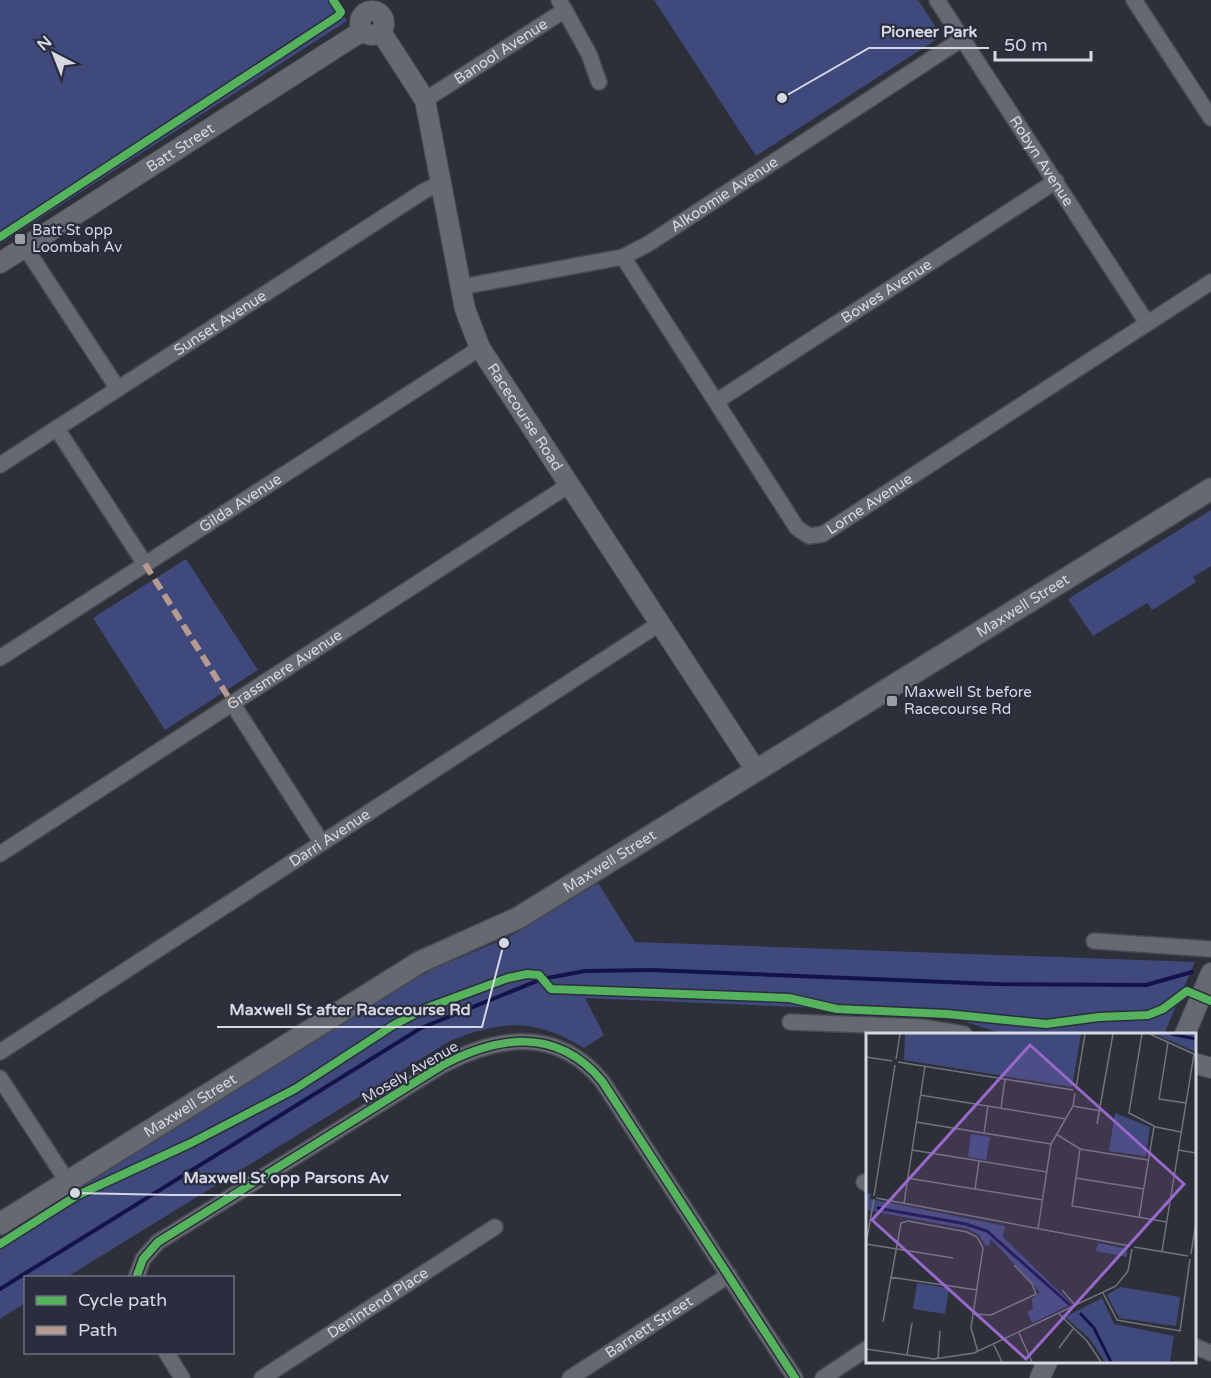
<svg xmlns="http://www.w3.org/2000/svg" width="1211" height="1378" font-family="'Varela Round',sans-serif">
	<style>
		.green { fill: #40497c }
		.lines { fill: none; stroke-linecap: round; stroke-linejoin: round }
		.stream { stroke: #141349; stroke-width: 4 }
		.minor-casing { stroke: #494b52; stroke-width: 18 }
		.tertiary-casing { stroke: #494b52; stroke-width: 22 }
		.secondary-casing { stroke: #494b52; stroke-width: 24 }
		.minor { stroke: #676970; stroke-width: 15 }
		.tertiary { stroke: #676970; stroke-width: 20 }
		.secondary { stroke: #676970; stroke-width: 21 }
		.quiet { stroke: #b69a8f; stroke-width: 6; stroke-dasharray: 12 6; stroke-linecap: butt }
		.cycleway-casing { stroke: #2a2d3d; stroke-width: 11 }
		.cycleway { stroke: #56b35d; stroke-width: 8 }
		.poi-dot { fill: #9b9da7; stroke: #2a2d3d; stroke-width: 2 }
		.labels { text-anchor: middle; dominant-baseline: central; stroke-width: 4.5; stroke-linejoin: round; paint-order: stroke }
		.street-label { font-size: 15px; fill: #d5d7e2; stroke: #2a2d3d }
		.poi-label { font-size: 15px; fill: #d5d7e2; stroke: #2a2d3d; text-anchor: start }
		.inset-river { fill: none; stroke: #141349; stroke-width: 3 }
		.inset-road { fill: none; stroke: #71737d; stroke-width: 1.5 }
		.view { fill: #9a68cb; fill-opacity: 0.15; stroke: #9a68cb; stroke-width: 3 }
		.inset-edge { fill: none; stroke: #d5d7e2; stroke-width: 3 }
		.leader { fill: none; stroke: #d5d7e2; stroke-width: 2 }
		.callout-dot { fill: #d5d7e2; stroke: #2a2d3d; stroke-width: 2 }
		.callout-label { font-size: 16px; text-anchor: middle; font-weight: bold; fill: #d5d7e2; stroke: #2a2d3d; stroke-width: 4.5; stroke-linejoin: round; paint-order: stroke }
	</style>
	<rect width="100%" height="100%" fill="#2e3039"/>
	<path class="green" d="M0 0H333L347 21 0 244Z
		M654 0H918L937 29 934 41 756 156Z
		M1211 510V566L1193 577 1196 582 1152 610 1147 603 1093 636 1068 599Z
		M186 559 258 670 165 730 93 618Z
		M598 883 635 942 1195 962 1164 1034H1003L939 1013 585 998 604 1035 584 1048C535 1018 501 1020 450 1041L67 1277 26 1278 25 1303 0 1319V1238L407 984 433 969 509 937Z"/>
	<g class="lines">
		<path class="stream" d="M0 1289 421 1028 542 979 585 971 651 970 994 984 1146 985 1192 972"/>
		<defs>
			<g id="minor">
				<path d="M559 0 589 54 599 82"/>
				<path id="s1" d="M937 0 1147 323"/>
				<path d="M1134 0 1211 118"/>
				<path id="s2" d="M425 100 565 10"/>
				<path d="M25 247 118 389"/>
				<path id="s3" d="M623 257 797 528 809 536 823 534 1211 282"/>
				<path id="s4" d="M461 287 623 257 648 244 962 39"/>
				<path id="s5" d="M717 401 1056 181"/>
				<path d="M57 429 145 564"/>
				<path id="s6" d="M0 465 424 191 442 183"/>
				<path id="s7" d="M0 658 480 348"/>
				<path d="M232 703 322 843"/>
				<path id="s8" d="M0 854 569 485"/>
				<path d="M1094 941 1211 949"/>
				<path d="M790 1022 921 1027 964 1034"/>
				<path id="s9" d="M0 1052 659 624"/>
				<path d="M0 1078 67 1181"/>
				<path d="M864 1182 868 1184"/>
				<path d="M136 1278 143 1259 158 1242 441 1066C497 1036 556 1026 602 1081L795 1378"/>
				<path d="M1194 1346 1211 1353"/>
				<path d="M166 1352 182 1378"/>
				<path id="s10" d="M262 1378 495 1227"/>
				<path id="s11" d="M570 1378 729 1275"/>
				<path d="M823 1378 868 1348"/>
			</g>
			<g id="tertiary">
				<circle cx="372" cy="23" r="12"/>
				<path id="s12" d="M381 32 425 100 465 309 480 348 755 769"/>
				<path id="s13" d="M0 263 362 31"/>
				<path d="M1185 1034 1211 973"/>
				<path d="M1194 1063 1211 1068"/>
				<path d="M1040 1378 1047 1362"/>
			</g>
			<g id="secondary">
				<path id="s14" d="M0 1224 420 962 518 918 1211 489"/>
			</g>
		</defs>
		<use href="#minor" class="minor-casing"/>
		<use href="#tertiary" class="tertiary-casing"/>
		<use href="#secondary" class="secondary-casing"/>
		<use href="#minor" class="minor"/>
		<use href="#tertiary" class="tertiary"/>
		<use href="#secondary" class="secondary"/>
		<path class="quiet" d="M145 564 232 703"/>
		<defs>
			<path id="cycleway" d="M0 237 338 16 341 12 333 0
				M0 1244 76 1196 191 1143 295 1089 392 1026 424 1009 508 978 527 974 539 975 551 989 789 998 837 1009 947 1014 1046 1024 1099 1017 1148 1015 1163 1009 1187 991 1211 1001
				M136 1278 143 1259 158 1242 441 1066C497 1036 556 1026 602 1081L795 1378"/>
		</defs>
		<use href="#cycleway" class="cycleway-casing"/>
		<use href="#cycleway" class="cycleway"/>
	</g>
	<g class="poi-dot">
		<rect x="14" y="233" width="12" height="12" rx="3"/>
		<rect x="886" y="695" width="12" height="12" rx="3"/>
	</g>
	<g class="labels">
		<g class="street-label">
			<text stroke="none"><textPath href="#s2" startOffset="90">Banool Avenue</textPath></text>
			<text stroke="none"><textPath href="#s13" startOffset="214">Batt Street</textPath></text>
			<text stroke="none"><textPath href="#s1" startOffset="192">Robyn Avenue</textPath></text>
			<text stroke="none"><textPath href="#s4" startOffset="284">Alkoomie Avenue</textPath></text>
			<text stroke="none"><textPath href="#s5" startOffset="202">Bowes Avenue</textPath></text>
			<text stroke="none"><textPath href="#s6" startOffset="262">Sunset Avenue</textPath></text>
			<text stroke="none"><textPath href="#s12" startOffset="418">Racecourse Road</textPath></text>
			<text stroke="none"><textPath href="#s7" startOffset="286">Gilda Avenue</textPath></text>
			<text stroke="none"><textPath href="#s3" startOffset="406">Lorne Avenue</textPath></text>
			<text stroke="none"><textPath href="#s14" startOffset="1196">Maxwell Street</textPath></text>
			<text stroke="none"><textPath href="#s8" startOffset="339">Grassmere Avenue</textPath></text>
			<text stroke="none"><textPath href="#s9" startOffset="393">Darri Avenue</textPath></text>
			<text stroke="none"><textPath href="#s14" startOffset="710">Maxwell Street</textPath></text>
			<text transform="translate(410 1072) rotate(-30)">Mosely Avenue</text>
			<text stroke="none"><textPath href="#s14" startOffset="224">Maxwell Street</textPath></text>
			<text stroke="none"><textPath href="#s10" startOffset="138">Denintend Place</textPath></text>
			<text stroke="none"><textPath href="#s11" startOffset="94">Barnett Street</textPath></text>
		</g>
		<g class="poi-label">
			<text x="32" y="230">Batt St opp<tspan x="32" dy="17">Loombah Av</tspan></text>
			<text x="904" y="692">Maxwell St before<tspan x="904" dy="17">Racecourse Rd</tspan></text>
		</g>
	</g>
	<g transform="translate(866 1033)">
		<rect width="330" height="330" fill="#2e3039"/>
		<path d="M39 1H215L206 54 38 27ZM288 1H330V19L289 1ZM249 80 284 94 280 123 243 118ZM105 101 124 104 120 127 102 124ZM0 160 5 161 4 166 139 193 137 204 206 271 166 290 161 279 167 276 166 266 174 259 125 206 123 213 119 212 113 202 102 196 0 177ZM232 210 261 216V224L230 218ZM51 250 83 255 79 281 47 276ZM254 254 314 264 310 293 253 285 241 262ZM236 265 248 291 308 303 304 329H239L224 306 199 284Z" fill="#40497c"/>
		<path class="inset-river" d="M305 1 330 6M11 175 100 191 121 198 204 272M214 280 228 295 245 329"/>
		<path class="inset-road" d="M276 1 263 80 290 94 315 99M284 1 330 22M302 10 293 66 320 70M0 24 26 28M30 26 34 1M32 29 207 57M210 55 219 1M54 62 200 86M207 73 235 78M135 75 139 46M50 89 185 111M231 91 247 1M118 100 122 73M190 101 214 116 282 127M214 116 206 173 301 189M46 117 181 139M312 117 330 120M41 145 177 167M210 145 278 156M109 156 113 128M8 163 29 32M10 165 264 213M38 170 59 33M273 184 288 94M172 196 185 111 207 73 209 60M0 211 87 225M0 211 8 166M268 214 322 223M296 218 328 21M325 221 330 189M24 244 111 257M196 257 210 273M237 260 251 287 314 298 324 226M107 281 125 282 170 261 166 251 148 232M193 281 221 308 235 329M17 289 35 190 42 188 101 199 111 204 117 215 105 295 112 319M153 300 166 329M128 312 136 329M193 315 207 296M0 316 68 326 108 320 250 253 262 238 266 216M41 322 46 290M72 326 74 298"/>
		<path class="view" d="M164 12 318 151 160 326 6 187Z"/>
		<rect width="330" height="330" class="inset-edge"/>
	</g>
	<path class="leader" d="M782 98L869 48H989M504 943L482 1027H217M75 1193L172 1195H401"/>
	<g class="callout-dot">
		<circle cx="782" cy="98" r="6"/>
		<circle cx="504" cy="943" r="6"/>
		<circle cx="75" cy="1193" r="6"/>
	</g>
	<g class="callout-label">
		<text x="929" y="37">Pioneer Park</text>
		<text x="350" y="1015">Maxwell St after Racecourse Rd</text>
		<text x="286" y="1183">Maxwell St opp Parsons Av</text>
	</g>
	<rect x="24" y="1276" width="210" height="78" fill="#2a2d3d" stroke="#6e717f" stroke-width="1.5"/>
	<rect x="36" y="1296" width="30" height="9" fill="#56b35d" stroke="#6e717f" stroke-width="1.5"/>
	<text x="78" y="1306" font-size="18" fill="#d5d7e2">Cycle path</text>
	<rect x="36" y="1326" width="30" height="9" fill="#b69a8f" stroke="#6e717f" stroke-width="1.5"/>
	<text x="78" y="1336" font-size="18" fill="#d5d7e2">Path</text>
	<g transform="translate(54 54) rotate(318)" stroke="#2a2d3d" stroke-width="4.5" paint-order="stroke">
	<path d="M0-4.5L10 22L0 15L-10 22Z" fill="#d5d7e2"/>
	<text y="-9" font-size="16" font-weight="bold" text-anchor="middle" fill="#d5d7e2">N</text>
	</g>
	<path d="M995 51v9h96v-9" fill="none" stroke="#d5d7e2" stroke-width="3"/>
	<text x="1004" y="51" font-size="18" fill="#d5d7e2" stroke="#2a2d3d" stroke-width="4.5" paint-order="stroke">50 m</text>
</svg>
